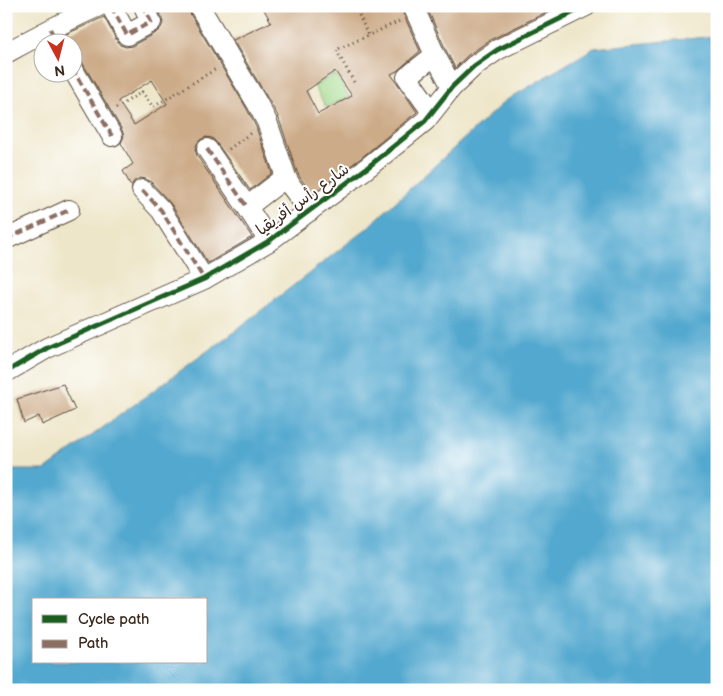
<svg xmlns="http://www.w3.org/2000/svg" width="723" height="696" font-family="'Balsamiq Sans','Playpen Sans Arabic',sans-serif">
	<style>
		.green { fill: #a2d98a; stroke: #6e8254 }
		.water { fill: #53a8cf; stroke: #476976; fill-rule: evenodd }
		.building { fill: #ccab88; fill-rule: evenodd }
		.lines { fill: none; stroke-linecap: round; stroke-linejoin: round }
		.minor-casing { stroke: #564638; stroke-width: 22 }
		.path { stroke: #564638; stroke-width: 3; stroke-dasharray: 1 4; stroke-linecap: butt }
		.minor { stroke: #fff; stroke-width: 20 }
		.quiet { stroke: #8d6e63; stroke-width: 4; stroke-dasharray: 8 4; stroke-linecap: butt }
		.cycleway-casing { stroke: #fff; stroke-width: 8 }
		.cycleway { stroke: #1b5e20; stroke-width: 5 }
		.labels { text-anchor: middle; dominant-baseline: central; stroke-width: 4; stroke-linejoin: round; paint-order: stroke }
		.street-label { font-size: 16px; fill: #3b2a1e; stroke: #fff }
	</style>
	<rect width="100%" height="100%" fill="#fff"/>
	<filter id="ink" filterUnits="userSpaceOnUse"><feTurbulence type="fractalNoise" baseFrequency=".02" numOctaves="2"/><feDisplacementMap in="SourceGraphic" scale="10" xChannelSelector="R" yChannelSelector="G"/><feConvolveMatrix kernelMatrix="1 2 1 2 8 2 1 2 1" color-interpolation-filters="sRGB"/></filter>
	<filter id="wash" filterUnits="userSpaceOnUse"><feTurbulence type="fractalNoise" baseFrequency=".0096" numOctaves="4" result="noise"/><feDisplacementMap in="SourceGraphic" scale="20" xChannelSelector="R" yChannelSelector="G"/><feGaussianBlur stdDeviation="1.12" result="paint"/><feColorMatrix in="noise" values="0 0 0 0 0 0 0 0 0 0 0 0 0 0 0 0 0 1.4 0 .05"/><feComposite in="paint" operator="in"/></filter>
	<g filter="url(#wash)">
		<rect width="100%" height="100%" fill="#eee6c9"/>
		<path class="green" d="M335 74 349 97 326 107 314 86Z"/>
		<path class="water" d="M717 36V690H6V470H45L236 330 366 229 505 101 594 48ZM34 600H206V662H34Z"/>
		<g id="blocks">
			<path class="building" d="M157 6H160L163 12 174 6H187L189 12 247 109 256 127 272 173 250 190 216 142 212 138 206 137 200 140 197 144 195 149 197 156 252 237 208 263 171 204 151 182 146 179 140 178 134 181 131 186 123 171 133 164 121 143 124 136 122 130 82 62 78 58 72 56V42H63L60 37 104 17 117 41 120 45 126 47 132 46 157 32 161 28 163 23 162 18ZM152 80 167 104 134 125 118 101Z
				M262 6H401L402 11 420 51 397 71 391 74 417 112 361 158 313 194 301 179 297 172 278 116 267 97 233 40 271 22ZM335 71 352 96 318 114 306 91Z
				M426 6H559L490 40 467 56 455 68 446 50Z
				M63 384 75 410 42 425 39 416 24 423 17 399Z"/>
		</g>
	</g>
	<g filter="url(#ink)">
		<use href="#blocks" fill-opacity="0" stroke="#564638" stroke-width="1"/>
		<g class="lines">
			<defs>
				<path id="minor" d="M111 6 127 35 151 22 144 6
					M199 6 257 103 267 122 286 177 291 186 310 211
					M413 6 435 55 452 87
					M6 53C37 36 67 20 99 6
					M72 68 112 136
					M432 112 407 77 435 55
					M207 149 247 207
					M142 190 161 210 204 279
					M6 239 69 210
					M269 241 247 207 286 177
					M6 372 47 348 204 279 269 241 368 167 425 121 452 87 474 66 497 50 586 6"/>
			</defs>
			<use href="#minor" class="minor-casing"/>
			<path class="path" d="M355 6 368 35
				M354 82 336 50 402 20
				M116 108 142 92 153 107 216 69
				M229 149 252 132"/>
			<use href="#minor" class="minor"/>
			<path class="quiet" d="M111 6 127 35 151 22 144 6
				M50 29 57 42
				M72 68 112 136
				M207 149 247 207
				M142 190 161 210 204 279
				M6 239 69 210"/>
			<defs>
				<path id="cycleway" d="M6 372 47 348 204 279 269 241 368 167 425 121 452 87 474 66 497 50 586 6"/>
			</defs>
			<use href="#cycleway" class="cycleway-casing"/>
			<use href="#cycleway" class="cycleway"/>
		</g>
	</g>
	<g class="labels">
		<g class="street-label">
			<text transform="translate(303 200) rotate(-36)">شارع رأس أفريقيا</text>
		</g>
	</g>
	<rect width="723" height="696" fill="none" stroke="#fff" stroke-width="25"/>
	<rect x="32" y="598" width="175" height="65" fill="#ffffff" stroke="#b1aaa5"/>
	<rect x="42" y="615" width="25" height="8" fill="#1b5e20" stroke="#b1aaa5"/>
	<text x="78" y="624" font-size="15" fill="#3b2a1e">Cycle path</text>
	<rect x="42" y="640" width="25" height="8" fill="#8d6e63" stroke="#b1aaa5"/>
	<text x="78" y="648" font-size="15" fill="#3b2a1e">Path</text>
	<g transform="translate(58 58) rotate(173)"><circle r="24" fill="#ffffff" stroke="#b1aaa5"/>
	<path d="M0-4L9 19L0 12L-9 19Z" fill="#c8321e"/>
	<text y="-8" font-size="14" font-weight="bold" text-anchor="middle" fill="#3b2a1e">N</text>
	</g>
</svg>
